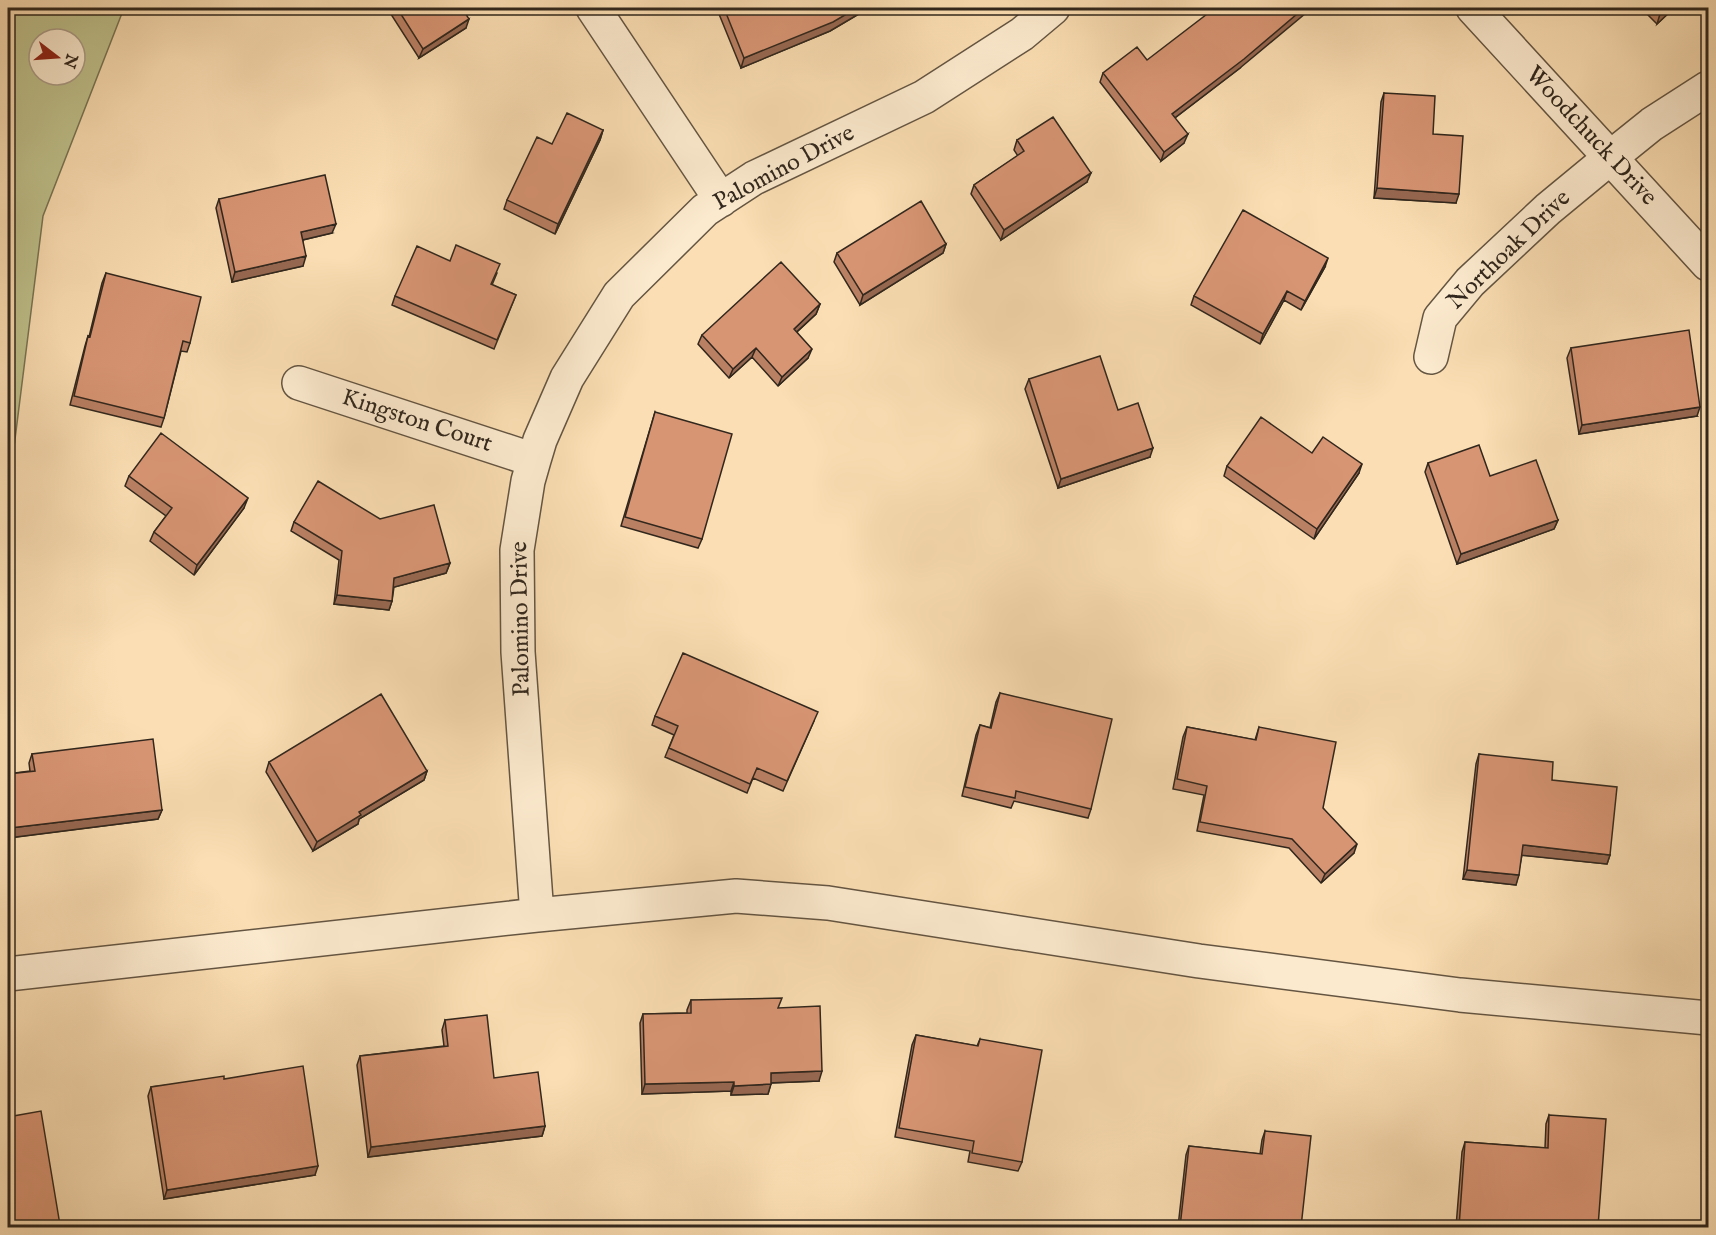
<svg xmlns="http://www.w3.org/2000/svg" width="1716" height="1235" font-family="'IM FELL English',serif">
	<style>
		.green { fill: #bfc18c; stroke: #787454; stroke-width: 1.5; fill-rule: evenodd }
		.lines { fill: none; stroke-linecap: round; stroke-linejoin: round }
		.street-casing { stroke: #645542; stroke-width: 36 }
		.street { stroke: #fceace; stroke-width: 33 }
		.wall { fill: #ba8064; stroke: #31271d; stroke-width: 1.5 }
		.shaded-wall { fill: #976851; stroke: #31271d; stroke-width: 1.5 }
		.building { fill: #d89574; stroke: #31271d; stroke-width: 1.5 }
		.labels { text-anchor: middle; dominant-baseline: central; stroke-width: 6; stroke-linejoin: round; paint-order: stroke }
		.street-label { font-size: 24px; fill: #31271d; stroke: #fceace }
	</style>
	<rect width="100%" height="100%" fill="#fbdeb3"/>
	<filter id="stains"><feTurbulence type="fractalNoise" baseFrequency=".00333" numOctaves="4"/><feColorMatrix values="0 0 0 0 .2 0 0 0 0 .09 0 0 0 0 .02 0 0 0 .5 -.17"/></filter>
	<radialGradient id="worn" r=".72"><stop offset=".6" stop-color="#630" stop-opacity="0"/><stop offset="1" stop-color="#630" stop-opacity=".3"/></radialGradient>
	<path class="green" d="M8 8H124L43 216 8 495ZM39 39H75V75H39Z"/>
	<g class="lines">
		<defs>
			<path id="street" d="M593 8 721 200
				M1473 8 1708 264
				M1431 357 1440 318 1470 282 1548 209 1611 157 1652 124 1708 88
				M299 383 534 460
				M537 915 518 652 517 550 528 481 534 460 540 440 567 378 619 295 705 210 754 178 924 97 1022 34 1053 8
				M8 974 537 915 736 896 828 903 1199 961 1460 995 1708 1018"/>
		</defs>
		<use href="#street" class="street-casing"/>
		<use href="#street" class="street"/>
	</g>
	<path class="wall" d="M387 8H462L466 28 419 58Z
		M722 8H869L830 31 741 68 719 14Z
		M1641 8H1674L1657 24Z
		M1147 60 1240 68 1175 118 1184 143 1161 161 1100 82 1103 73Z
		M1384 93 1433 134 1456 203 1374 198 1381 102Z
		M603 130 600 140 555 234 504 209 507 200 552 144Z
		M1017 140 1087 182 1001 240 971 194 974 185 1018 156 1014 150Z
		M219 199 332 233 303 240V266L232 282 216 208Z
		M946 244 943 253 860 305 834 262 837 253Z
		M450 261 497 273 492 285 516 295 494 349 392 305 395 296Z
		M1325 267 1301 310 1284 300 1260 344 1191 305 1194 296Z
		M106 273 190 343 187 352 181 351 164 418 161 427 70 405 85 346 88 336 89 337 102 283Z
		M820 304 816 314 797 332 808 358 778 386 752 357 729 378 698 344 702 335Z
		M1571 348 1697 416 1579 434 1567 358Z
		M1029 379 1118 410 1150 457 1058 488 1025 389Z
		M655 412 702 539 698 548 621 526Z
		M1312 453 1359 473 1314 539 1224 476 1227 466Z
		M1428 463 1490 476 1558 520 1554 529 1457 564 1425 472Z
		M129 476 244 508 194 575 150 541 154 532 166 516 125 486Z
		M294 522 450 563 446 573 394 587 392 601 389 610 334 604 339 560 291 531Z
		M1000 693 1091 809 1088 818 1014 801 1011 808 962 796 976 735 980 725 990 728 996 702Z
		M655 716 814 721 783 791 753 778 747 793 665 757 674 735 652 725Z
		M1187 727 1255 740 1259 727 1323 808 1354 853 1321 883 1289 848 1197 831 1204 795 1173 789 1183 737Z
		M32 754 162 810 158 819 8 838V774L30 771 29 763Z
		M1479 754 1552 780 1610 855 1607 864 1522 855 1516 885 1463 879 1476 764Z
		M269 762 427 771 424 780 359 819 358 824 313 851 266 772Z
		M691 1000 778 1008 819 1081 771 1083 768 1094 731 1095V1091L642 1094 640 1023 643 1014 687 1013V1010Z
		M445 1020 494 1078 545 1126 542 1136 368 1157 357 1065 360 1056 444 1046 442 1030Z
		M916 1035 977 1046 980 1039 1022 1162 1018 1171 968 1162 970 1151 895 1137 912 1045Z
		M224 1079 315 1175 164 1199 148 1096 151 1087Z
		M1549 1115 1598 1227H1456L1462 1152 1465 1142 1545 1148 1546 1124Z
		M1265 1131 1301 1227H1178L1186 1155 1189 1146 1260 1154 1262 1140Z"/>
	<path class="shaded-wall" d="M857 8H869L830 31 741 68 744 58Z
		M1304 8H1312L1240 68 1168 123 1172 114Z
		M1668 8H1674L1657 24 1660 14Z
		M469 19 466 28 419 58 423 49Z
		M603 130 600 140 555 234 558 224Z
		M1188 134 1184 143 1161 161 1164 152Z
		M1091 173 1087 182 1001 240 1004 230Z
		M1377 188 1459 194 1456 203 1374 198Z
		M336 224 332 233 298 241 301 232Z
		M946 244 943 253 860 305 863 295Z
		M306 256 303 266 232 282 235 272Z
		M1328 258 1325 267 1301 310 1305 301Z
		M1287 291 1284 300 1260 344 1263 334Z
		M820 304 816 314 790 338 794 329Z
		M756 348 752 357 729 378 733 369Z
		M812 349 808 358 778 386 782 377Z
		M1700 407 1697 416 1579 434 1582 425Z
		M1153 448 1150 457 1058 488 1061 479Z
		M1362 464 1359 473 1314 539 1317 529Z
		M248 498 244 508 194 575 197 565Z
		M1558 520 1554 529 1457 564 1461 554Z
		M450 563 446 573 391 588 394 578Z
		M337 595 392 601 389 610 334 604Z
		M427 771 424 780 359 819 358 824 313 851 317 842 359 812Z
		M162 810 158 819 8 838 10 828Z
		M1357 844 1354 853 1321 883 1325 874Z
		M1523 845 1610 855 1607 864 1519 855Z
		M1467 870 1519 875 1516 885 1463 879Z
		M822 1071 819 1081 768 1083 771 1073Z
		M734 1082 731 1091 642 1094 645 1084Z
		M771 1084 768 1094 731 1095 734 1086Z
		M545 1126 542 1136 368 1157 371 1147Z
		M318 1166 315 1175 164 1199 167 1190Z
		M60 1225 58 1227H43Z"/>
	<path class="building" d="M397 8H462L469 19 423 49Z
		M724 8H857L833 22 744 58Z
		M1215 8H1304L1244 59 1172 114 1188 134 1164 152 1103 73 1137 47 1147 60Z
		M1654 8H1668L1660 14Z
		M1384 93 1435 96 1433 134 1463 136 1459 194 1377 188Z
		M567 113 603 130 558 224 507 200 537 137 552 144Z
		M1053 117 1091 173 1004 230 974 185 1024 151 1017 140Z
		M325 175 336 224 301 232 306 256 235 272 219 199Z
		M921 201 946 244 863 295 837 253Z
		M1243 210 1328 258 1305 301 1287 291 1263 334 1194 296Z
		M456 245 500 264 491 284 516 295 497 340 395 296 417 246 450 261Z
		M781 262 820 304 794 329 812 349 782 377 756 348 733 369 702 335Z
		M106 273 201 297 190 343 183 341 164 418 74 396 88 336 90 337Z
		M1689 330 1700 407 1582 425 1571 348Z
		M1100 356 1118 410 1138 403 1153 448 1061 479 1029 379Z
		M655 412 732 434 702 539 625 517Z
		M1261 417 1312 453 1323 437 1362 464 1317 529 1227 466Z
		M161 433 248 498 197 565 154 532 172 508 129 476Z
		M1479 445 1490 476 1536 460 1558 520 1461 554 1428 463Z
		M318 481 380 519 434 505 450 563 394 578 392 601 337 595 342 551 294 522Z
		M683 653 818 712 787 781 757 768 750 784 669 748 678 726 655 716Z
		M1000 693 1112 719 1091 809 1016 791 1015 798 965 787 980 725 991 728Z
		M381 694 427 771 359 812 361 815 317 842 269 762Z
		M1187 727 1256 740 1259 727 1336 742 1323 808 1357 844 1325 874 1292 839 1200 822 1207 786 1177 779Z
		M153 739 162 810 10 828 8 802V774L35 771 32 754Z
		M1479 754 1553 762 1552 780 1617 787 1610 855 1523 845 1519 875 1467 870Z
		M782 998 778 1008 820 1006 822 1071 771 1073V1084L734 1086V1082L645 1084 643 1014 691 1013V1000Z
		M487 1015 494 1078 538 1072 545 1126 371 1147 360 1056 448 1046 445 1020Z
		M916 1035 978 1046 980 1039 1042 1050 1022 1162 972 1153 974 1141 899 1128Z
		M303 1066 318 1166 167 1190 151 1087 224 1076V1079Z
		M41 1111 60 1225 43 1227H8V1117Z
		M1549 1115 1606 1119 1598 1227H1459L1465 1142 1548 1148Z
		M1265 1131 1311 1136 1301 1227H1180L1189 1146 1262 1154Z"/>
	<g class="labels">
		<g class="street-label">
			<text transform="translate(1591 136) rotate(47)">Woodchuck Drive</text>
			<text transform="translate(784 168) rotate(-28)">Palomino Drive</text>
			<text transform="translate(1509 250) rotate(-44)">Northoak Drive</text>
			<text transform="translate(417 421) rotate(18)">Kingston Court</text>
			<text transform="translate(521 619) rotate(-91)">Palomino Drive</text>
		</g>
	</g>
	<rect width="1716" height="1235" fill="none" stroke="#fbdeb3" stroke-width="30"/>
	<rect x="9" y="9" width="1698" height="1217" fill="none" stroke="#31271d" stroke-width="3"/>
	<rect x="15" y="15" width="1686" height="1205" fill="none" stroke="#31271d" stroke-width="1.5"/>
	<g transform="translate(57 57) rotate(107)"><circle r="28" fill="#fceace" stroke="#ab9c87" stroke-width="1.5"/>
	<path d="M0-4.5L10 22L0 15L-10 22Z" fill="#8f2418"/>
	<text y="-9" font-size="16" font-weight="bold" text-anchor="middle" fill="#31271d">N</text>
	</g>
	<rect width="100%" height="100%" filter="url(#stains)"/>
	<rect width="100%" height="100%" fill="url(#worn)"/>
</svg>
